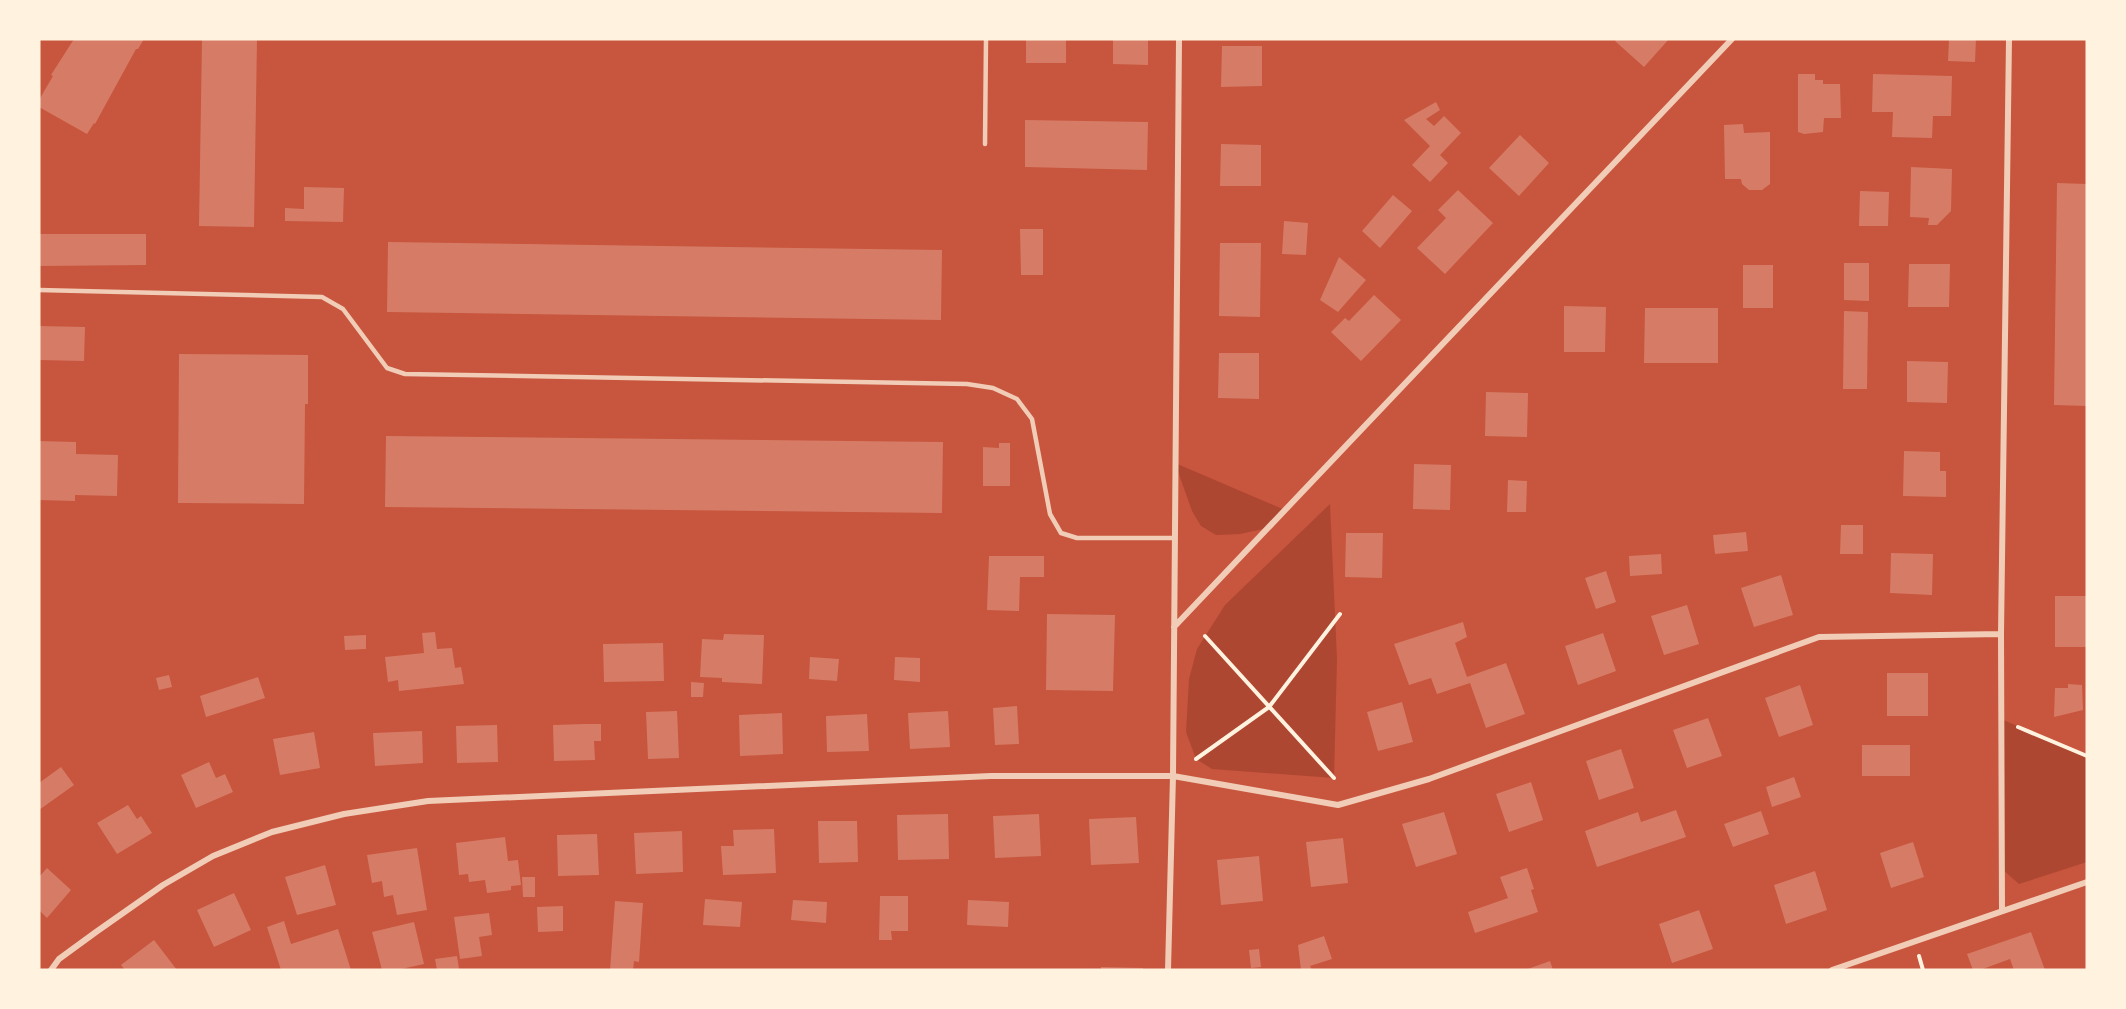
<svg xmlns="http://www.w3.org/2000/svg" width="2126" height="1009" font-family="'Noto Sans',sans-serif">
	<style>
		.green { fill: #ae4732 }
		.building { fill: #d67c66 }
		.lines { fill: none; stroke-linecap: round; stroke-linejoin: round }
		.path { stroke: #fff3e0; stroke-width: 4 }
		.service { stroke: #f1ccb7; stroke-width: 4.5 }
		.minor { stroke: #f1ccb7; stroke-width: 6 }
	</style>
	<rect width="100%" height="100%" fill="#c8553d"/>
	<path class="green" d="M1175 463 1285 510 1268 528 1240 534 1216 535 1201 526 1192 511Z
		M1330 504 1337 659 1334 778 1212 769 1196 759 1186 732 1189 679 1197 649 1225 605Z
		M2001 719 2087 756V862L2019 884 2002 869Z"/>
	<path class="building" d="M74 39H144L138 49H136L95 124 94 123 87 134 39 107V100L53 76 51 75Z
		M202 39H257L254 227 199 226Z
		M1026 39H1066V63H1026Z
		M1113 39H1148V65L1113 64Z
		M1617 39H1669L1644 67 1615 41Z
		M1949 39H1976L1975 62 1948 61Z
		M1222 46H1262V86L1221 87Z
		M1798 74H1815V80H1823V84H1840L1841 118H1824L1823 132 1804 134 1798 132Z
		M1873 74 1952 76 1951 116H1933L1932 138 1892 137 1893 112H1872Z
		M1436 102 1440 110 1426 119 1434 126 1444 116 1461 133 1440 155 1448 163 1430 182 1412 165 1430 146 1404 120Z
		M1025 120 1148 122 1147 170 1025 167Z
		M1743 124 1744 133 1770 132V184L1762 190H1749L1742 184 1741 179H1725L1724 125Z
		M1520 135 1549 163 1519 196 1489 168Z
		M1221 144 1261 145V186H1220Z
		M1911 167 1952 169 1951 211 1937 225H1928L1929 218 1910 217Z
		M2057 183 2087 184V406L2054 405Z
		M304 187 344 188 343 222 285 221V208L304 209Z
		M1458 190 1493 223 1445 274 1417 248 1446 218 1438 210Z
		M1860 191 1889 192 1888 226H1859Z
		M1393 195 1412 211 1380 248 1362 231Z
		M1284 221 1308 223 1306 255 1282 254Z
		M1020 229H1043V275H1021Z
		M39 234H146V265L39 266Z
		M388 242 942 250 941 320 387 312Z
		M1220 243H1261L1260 317 1219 316Z
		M1339 257 1366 280 1338 312 1320 300Z
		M1844 263H1869V301L1844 300Z
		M1909 264H1950L1949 307H1908Z
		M1743 265H1773V308H1743Z
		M1374 295 1401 320 1361 361 1331 332 1345 318 1349 321Z
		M1564 306 1606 307 1605 352H1564Z
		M1645 308H1718V363H1644Z
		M1844 311 1868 312 1867 389H1843Z
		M39 326 85 327 84 361 39 360Z
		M1219 353H1259V399L1218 398Z
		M179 354 308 355V404H305L304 504 178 503Z
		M1907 361 1948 362 1947 403 1907 402Z
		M1486 392 1528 393 1527 437 1485 436Z
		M386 436 943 442 942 513 385 507Z
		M39 441 76 442V454L118 455 117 496 75 495V501L39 500Z
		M999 443H1010V486H983V447L999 448Z
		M1904 451 1940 452V471H1946V497L1903 496Z
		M1414 464 1451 465 1450 510 1413 509Z
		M1508 480 1527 481 1526 512H1507Z
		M1841 525H1863V554H1840Z
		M1746 532 1748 551 1715 554 1713 535Z
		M1346 533H1383L1382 578 1345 577Z
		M1891 553 1933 554 1932 595 1890 593Z
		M1661 554 1662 574 1630 576 1629 556Z
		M989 556H1044V577H1020L1019 611 987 610Z
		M1606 571 1616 602 1596 609 1585 578Z
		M1781 575 1793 615 1754 627 1741 588Z
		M2055 596H2087V647H2055Z
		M1687 605 1699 644 1664 655 1651 616Z
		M1047 614 1115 615 1113 691 1046 690Z
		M1463 622 1467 637 1455 643 1467 677 1506 663 1525 714 1486 728 1470 683 1437 694 1431 678 1409 685 1394 644Z
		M435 632 437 649 452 648 455 668 461 667 464 684 399 691 398 680 388 682 385 657 424 653 422 633Z
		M1603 633 1616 671 1578 685 1565 646Z
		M724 634 764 635 762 684 722 682V678L700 677 702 639 723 640Z
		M366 635V649L345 650 344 636Z
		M663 643 664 681 604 682 603 644Z
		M810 657 839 659 837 681 809 679Z
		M895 657 920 658V682L894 680Z
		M1887 673H1928V716H1887Z
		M169 675 172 687 159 690 156 678Z
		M258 677 265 698 206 717 200 696Z
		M691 682 704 683 703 697H691Z
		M2068 684 2082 685 2083 710 2054 717 2055 688H2068Z
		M1800 685 1813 725 1779 737 1765 698Z
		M1402 702 1413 742 1378 751 1367 712Z
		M1017 706 1019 744 995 745 993 708Z
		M677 711 679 758 648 759 646 712Z
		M948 711 950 747 910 749 908 713Z
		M782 713 783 754 740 756 739 715Z
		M867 714 869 751 827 752 826 716Z
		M1708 718 1722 756 1687 768 1673 730Z
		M585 724H601V741H594L595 760 554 761 553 725Z
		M497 725 498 762 457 763 456 726Z
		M422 731 423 763 375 766 373 733Z
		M314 732 320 768 280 775 273 739Z
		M1862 745H1910V776H1862Z
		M1621 749 1634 788 1599 800 1586 761Z
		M209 762 216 778 225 774 233 792 196 808 181 775Z
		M61 767 74 785 39 810V783Z
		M1794 777 1801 797 1772 807 1766 787Z
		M1531 782 1543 820 1509 832 1496 794Z
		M128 805 137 819 141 816 152 833 117 854 97 823Z
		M1676 810 1686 837 1597 867 1585 831 1638 812 1641 822Z
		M1761 811 1769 834 1733 847 1724 824Z
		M1444 812 1457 854 1416 867 1402 824Z
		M948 814 949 859 898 860 897 815Z
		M1039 814 1041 856 995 858 993 816Z
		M1136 817 1139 863 1091 865 1089 819Z
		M818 821H857L858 862 819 863Z
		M774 829 776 873 723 875 721 846H734L733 830Z
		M682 831 683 872 636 874 634 833Z
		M597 834 599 875 558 876 557 835Z
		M505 837 508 861 518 860 521 885 511 886V890L487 893 485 880 469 882 468 874 459 875 456 843Z
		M1343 838 1348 883 1311 887 1306 842Z
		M1913 842 1924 877 1891 888 1880 853Z
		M417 848 427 910 397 915 393 895 384 897 382 881 372 883 367 855Z
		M1259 856 1263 901 1221 905 1217 860Z
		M325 865 336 905 297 915 285 877Z
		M47 868 71 890 47 918 39 910V877Z
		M1527 868 1534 889 1531 890 1538 912 1475 933 1468 912 1508 898 1500 877Z
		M1815 871 1827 910 1786 924 1774 885Z
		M522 877H535V897H523Z
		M234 893 251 930 214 947 197 910Z
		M880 896H908V931H891L892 940H879Z
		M705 899 742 902 740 927 703 925Z
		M793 900 827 902 826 923 791 920Z
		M968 900 1009 902 1008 927 967 925Z
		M615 901 643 903 639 962 634 961 633 970H610Z
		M563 906V931L538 932 537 907Z
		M1699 910 1713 949 1672 963 1659 924Z
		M489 913 492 935 479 937 482 956 460 959 454 917Z
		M284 921 291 944 338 929 351 970H281L267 927Z
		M414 922 424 964 397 970H382L372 932Z
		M2031 932 2045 970H2014L2010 959 1980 970H1973L1967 954Z
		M1324 936 1332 959 1310 966 1312 970H1301L1298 945Z
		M154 940 177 970H125L121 965Z
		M1259 949 1261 967 1251 968 1249 950Z
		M457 956 459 969 437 970 435 959Z
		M1550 961 1553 970H1525Z
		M1101 967 1143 968V970H1101Z"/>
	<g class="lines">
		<path class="path" d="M1205 636 1334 778
			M2018 727 2087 756
			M1196 759 1269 707 1340 614
			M1919 956 1923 970"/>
		<path class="service" d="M985 144 986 39
			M39 290 322 297 343 309 387 368 405 374 967 384 993 388 1017 399 1032 419 1050 514 1061 533 1077 538H1174"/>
		<path class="minor" d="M1174 627 1732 39
			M2002 911 2001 634 2009 39
			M51 970 59 959 96 932 163 885 213 856 272 832 344 814 428 801 991 776H1173L1338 805 1429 779 1819 637 2001 634
			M1168 970 1173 776 1179 39
			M1832 970 2087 882"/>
	</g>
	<rect width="2126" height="1009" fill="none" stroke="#fff3e0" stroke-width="81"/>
</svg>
